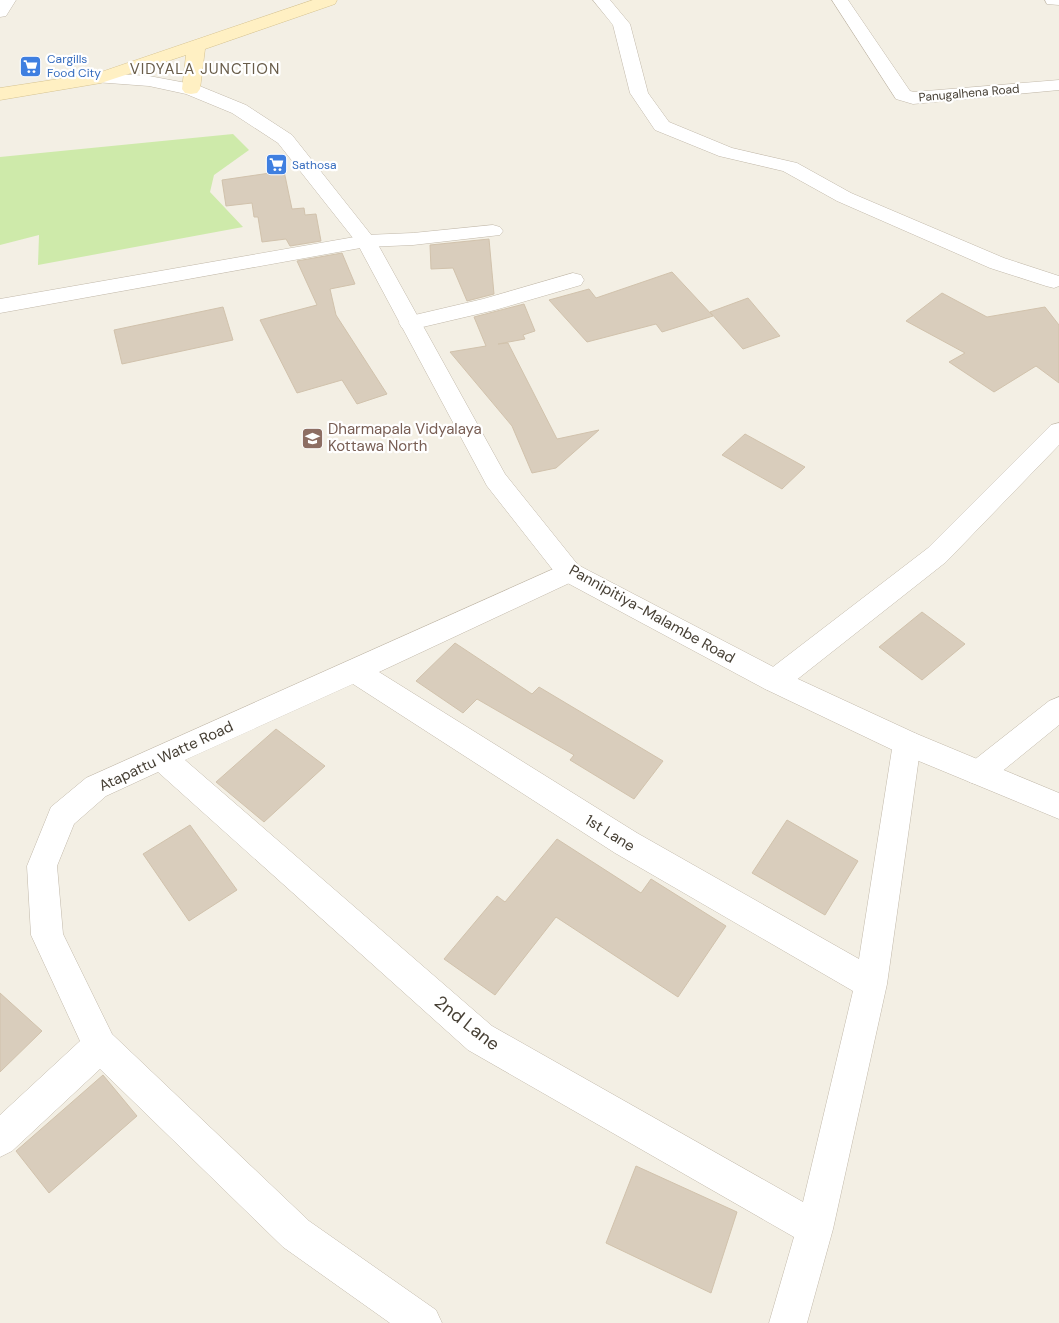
<svg xmlns="http://www.w3.org/2000/svg" width="1059" height="1323" font-family="'DM Sans',sans-serif">
	<style>
		.green { fill: #ceeaaa }
		.building { fill: #d9cdbc; stroke: #d1c2ac }
		.lines { fill: none; stroke-linecap: round; stroke-linejoin: round }
		.minor-casing { stroke: #c2b9aa; stroke-width: 1 }
		.tertiary-casing { stroke: #c2b9aa; stroke-width: 1 }
		.secondary-casing { stroke: #d6c391; stroke-width: 1 }
		.minor { fill: #fff; fill-rule: evenodd }
		.tertiary { fill: #fff; fill-rule: evenodd }
		.secondary { fill: #fff0c3; fill-rule: evenodd }
		.labels { text-anchor: middle; dominant-baseline: central; stroke-width: 4.5; stroke-linejoin: round; paint-order: stroke }
		.far-shop-label { font-size: 12px; fill: #366cbe; stroke: #fff; text-anchor: start }
		.far-street-label { font-size: 12px; fill: #463f34; stroke: #fff }
		.far-quarter-label { font-size: 15px; letter-spacing: 1px; fill: #695d4a; stroke: #fff }
		.education-label { font-size: 15px; fill: #785e54; stroke: #fff; text-anchor: start }
		.street-label { font-size: 15px; fill: #463f34; stroke: #fff }
		.near-street-label { font-size: 18px; fill: #463f34; stroke: #fff }
	</style>
	<rect width="100%" height="100%" fill="#f3efe4"/>
	<path class="green" d="M233 134 249 150 214 175 210 192 243 227 38 265 39 235 0 245V157Z"/>
	<path class="building" d="M284 171 292 209 304 208 305 215 316 214 321 241 290 246 286 239 262 242 258 217H254L252 203 226 206 222 180Z
		M489 239 494 294 467 301 453 268 431 269 430 245Z
		M342 253 355 284 330 289 336 315 387 394 357 404 342 380 297 393 260 320 317 305 297 261Z
		M672 272 713 316 662 332 656 324 587 342 549 300 589 289 596 298Z
		M942 293 987 317 1045 307 1059 325V383L1036 366 994 392 949 362 965 353 906 321Z
		M748 298 780 336 743 349 710 312Z
		M524 304 535 331 523 335 525 339 498 344 508 343 557 439 599 430 556 468 532 473 512 426 450 352 486 346 474 317Z
		M223 307 233 340 122 364 114 330Z
		M745 434 805 467 782 489 722 455Z
		M922 612 965 644 922 680 879 647Z
		M455 643 532 694 539 687 663 761 634 799 570 760 574 755 477 699 463 713 416 681Z
		M276 729 325 766 264 822 216 782Z
		M787 820 858 861 825 915 752 873Z
		M190 825 237 890 189 921 143 854Z
		M557 839 641 893 651 879 726 926 678 997 556 917 495 995 444 959 497 896 505 902Z
		M0 993 42 1031 0 1072Z
		M103 1075 137 1116 49 1193 16 1151Z
		M636 1166 737 1212 711 1293 606 1243Z"/>
	<g class="lines">
		<defs>
			<path id="minor" d="M0 0H16L6 16 0 17Z
				M593 0H610L630 24 648 93 669 122 732 148 797 163 851 193 1004 258 1059 276V286L1054 288 1046 286 990 268 837 201 783 171 719 156 655 130 630 93 613 25Z
				M832 0H848L910 91 914 92 1059 80V90L913 104 896 99Z
				M1045 0H1059V5L1047 4Z
				M493 225 500 227 503 231 500 235 413 245 366 247 0 313V299L366 235 413 233Z
				M573 273 581 275 584 280 581 285 495 310 410 330 402 328 399 323 402 318 483 299Z
				M1059 423V445L946 562 785 689 775 692 765 689 761 681 765 673 928 548 1051 425Z
				M569 562 578 565 582 572 578 579 379 672 637 833 859 959 893 743 897 734 907 731 917 734 921 743 887 984 833 1229 807 1323H769L794 1237 468 1050 158 772 106 796 74 824 57 866 63 934 112 1034 309 1221 436 1310 442 1323H390L283 1247 100 1069 12 1151 0 1157V1115L80 1041 31 935 27 866 51 807 86 778ZM353 684 615 853 853 991 803 1202 492 1026 185 760Z
				M1059 697V725L989 782 979 785 969 782 964 773 969 764 1049 701Z"/>
			<path id="tertiary" d="M101 73 149 76 197 85 246 105 292 135 376 241 505 474 578 565 785 673 917 734 1059 793V819L897 752 765 689 560 579 487 486 357 243 278 143 232 113 186 94 149 86 95 82 92 78 95 74Z"/>
			<path id="secondary" d="M313 0H337L335 4 205 49 200 89 197 93 191 94 185 93 182 89 186 55 101 83 0 100V88L98 73Z"/>
		</defs>
		<use href="#minor" class="minor-casing"/>
		<use href="#tertiary" class="tertiary-casing"/>
		<use href="#secondary" class="secondary-casing"/>
		<use href="#minor" class="minor"/>
		<use href="#tertiary" class="tertiary"/>
		<use href="#secondary" class="secondary"/>
	</g>
	<defs>
		<symbol id="supermarket-square" viewBox="-11 -11 22 22"><rect x="-9" y="-9" width="18" height="18" rx="4" fill="#3f7fe0" stroke="#fff"/><path d="M-6-5.5h2.5l.6 2H6L4.5 2H-2.5L-4.4-4H-6ZM-1.5 3.2a1.3 1.3 0 1 0 .1 0ZM3 3.2a1.3 1.3 0 1 0 .1 0Z" fill="#fff"/></symbol>
		<symbol id="school-square" viewBox="-11 -11 22 22"><rect x="-9" y="-9" width="18" height="18" rx="4" fill="#8d6e63" stroke="#fff"/><path d="M0-5L7-2L0 1L-7-2ZM-4 1L0 2.5L4 1V4Q0 6-4 4Z" fill="#fff"/></symbol>
	</defs>
	<g fill-rule="evenodd">
		<use href="#supermarket-square" x="18" y="54" width="25" height="25"/>
		<use href="#supermarket-square" x="264" y="152" width="25" height="25"/>
		<use href="#school-square" x="300" y="426" width="25" height="25"/>
	</g>
	<g class="labels">
		<g class="far-shop-label">
			<text x="47" y="59">Cargills<tspan x="47" dy="14">Food City</tspan></text>
			<text x="292" y="165">Sathosa</text>
		</g>
		<g class="far-street-label">
			<text transform="translate(969 93) rotate(-5)">Panugalhena Road</text>
		</g>
		<g class="far-quarter-label">
			<text x="205" y="69">VIDYALA JUNCTION</text>
		</g>
		<g class="education-label">
			<text x="328" y="429">Dharmapala Vidyalaya<tspan x="328" dy="17">Kottawa North</tspan></text>
		</g>
		<g class="street-label">
			<text transform="translate(652 614) rotate(29)">Pannipitiya-Malambe Road</text>
			<text transform="translate(166 756) rotate(-25)">Atapattu Watte Road</text>
			<text transform="translate(610 833) rotate(32)">1st Lane</text>
		</g>
		<g class="near-street-label">
			<text transform="translate(467 1023) rotate(38)">2nd Lane</text>
		</g>
	</g>
</svg>
